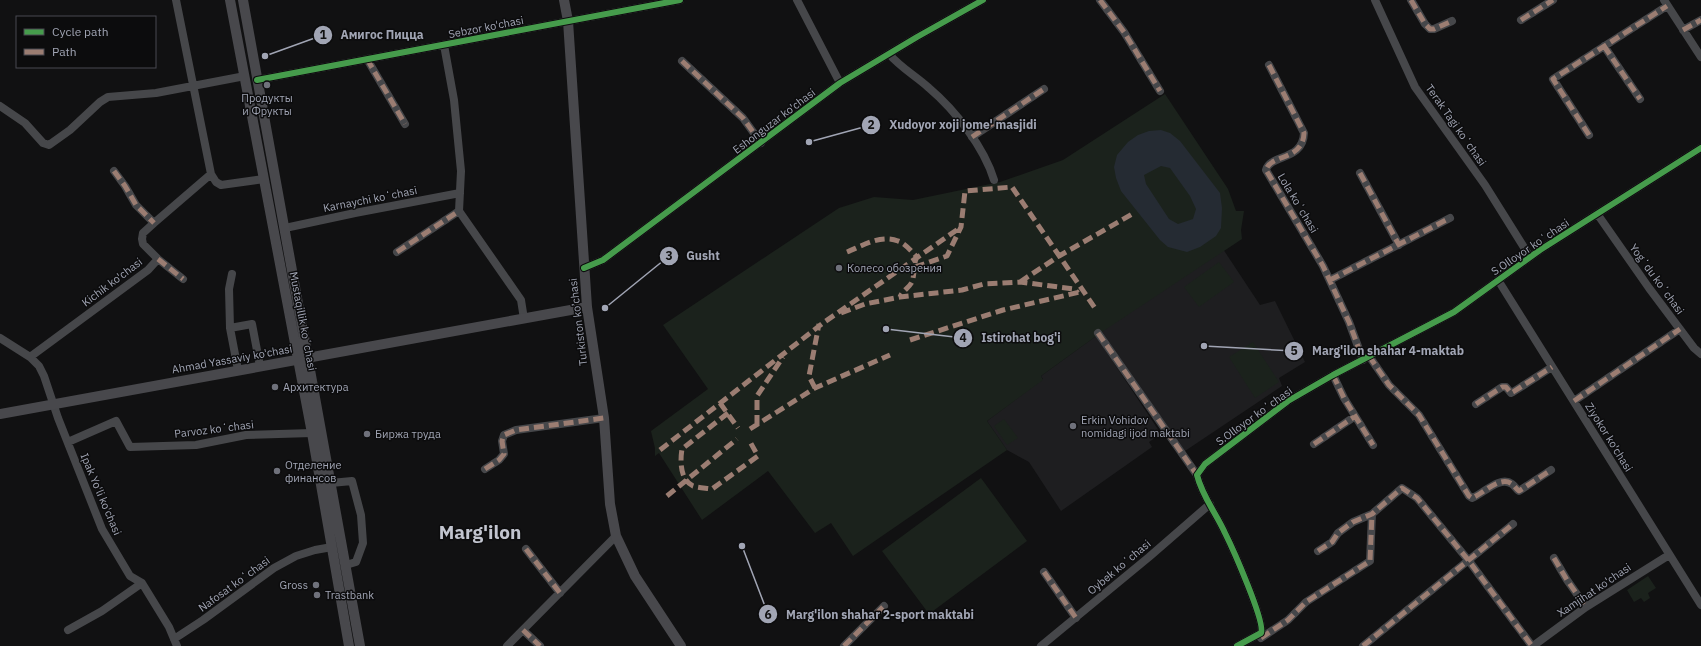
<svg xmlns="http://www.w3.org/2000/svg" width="1701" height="646" font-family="'IBM Plex Sans',sans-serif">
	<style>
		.built { fill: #1e1e20 }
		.green { fill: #1b221c }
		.water { fill: #252b33; fill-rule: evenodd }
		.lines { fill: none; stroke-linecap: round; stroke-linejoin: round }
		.minor { stroke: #46474a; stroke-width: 8 }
		.major { stroke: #48484c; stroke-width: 10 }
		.quiet { stroke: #9b7d72; stroke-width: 5; stroke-dasharray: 10 5; stroke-linecap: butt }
		.cycleway-casing { stroke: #0c0c0d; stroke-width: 8 }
		.cycleway { stroke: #469c4c; stroke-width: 6 }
		.poi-dot { fill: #6f717b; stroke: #0c0c0d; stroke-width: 1.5 }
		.labels { text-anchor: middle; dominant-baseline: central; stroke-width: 3; stroke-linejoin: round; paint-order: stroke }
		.street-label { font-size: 11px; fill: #a1a5b4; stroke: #0c0c0d }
		.poi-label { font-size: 11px; fill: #a1a5b4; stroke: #0c0c0d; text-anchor: start }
		.town-label { font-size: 19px; font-weight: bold; fill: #c2c5cf; stroke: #0c0c0d }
		.leader { fill: none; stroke: #a1a5b4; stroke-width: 1.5 }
		.callout-dot { fill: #a1a5b4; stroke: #0c0c0d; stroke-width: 1.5 }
		.mark-label { font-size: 12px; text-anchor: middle; font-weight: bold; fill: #111 }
		.callout-label { font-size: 12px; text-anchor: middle; font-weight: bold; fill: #a1a5b4; stroke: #0c0c0d; stroke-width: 3; stroke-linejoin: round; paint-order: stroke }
	</style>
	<rect width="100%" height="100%" fill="#111112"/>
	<path class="built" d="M1223 249 1260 305 1275 301 1305 362 1279 378 1282 386 1182 453 1101 330Z
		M1096 336 1161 434 1149 442 1152 447 1061 511 1029 462 1007 450 987 421 1043 379 1041 376Z"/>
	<path class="green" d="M1165 94 1228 189 1236 211H1244L1241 230 1242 239 1099 334 1041 376 1043 380 987 421 1007 450 853 556 831 523 815 533 768 471 702 520 659 453 655 456V448L651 431 708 389 663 325 839 208 874 197 913 200 1000 182 1063 160Z
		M1219 262 1234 282 1199 307 1184 287Z
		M1253 342 1279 382 1255 398 1229 357Z
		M1004 419 1018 438 1007 445 994 426Z
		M981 478 1027 541 929 614 882 551Z
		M1648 576 1656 588 1648 593 1650 598 1644 602 1641 598 1634 602 1627 590Z"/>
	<path class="water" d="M1161 130 1170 133 1180 141 1220 193 1222 208 1221 228 1216 236 1200 247 1187 252 1168 247 1160 240 1121 191 1116 178 1114 167 1117 155 1128 142 1138 135 1149 131ZM1161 166 1170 168 1190 196 1196 209 1193 219 1178 224 1169 219 1146 184 1144 175Z"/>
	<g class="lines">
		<path class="minor" d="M176 0 211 174
			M797 0 840 83
			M1100 0 1124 32 1160 91
			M1375 0 1415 87 1485 185 1530 257
			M1411 0 1425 24 1430 29H1434L1452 21
			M1664 0 1701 57
			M1521 20 1553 0
			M1683 30 1701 20
			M444 45 454 100 461 171 459 211 521 300 524 319
			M1604 46 1640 99
			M889 54C901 68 916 76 929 88 955 110 984 147 994 180
			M367 59 405 124
			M682 61 743 118 761 143
			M1269 65 1304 133C1303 161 1270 154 1266 170L1323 266 1349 322 1363 360
			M257 80 680 0
			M0 106 25 123 43 143 49 145 70 130 100 102 108 97 156 93 245 76
			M1589 135 1553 79 1667 6
			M972 137 1044 89
			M114 171 125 186 136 205 154 223
			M1360 173 1399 245
			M1598 215 1649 288 1694 348 1701 354
			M285 228 355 213 460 193
			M397 252 459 211
			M158 259 183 279
			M584 268 603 260 840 83 917 37 983 0
			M1330 280 1450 218
			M1498 280 1701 605
			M230 328 229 289 232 274
			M1098 333 1197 475
			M0 338 30 357 39 366 44 376 58 418 102 529 130 576 142 583 169 627 177 646
			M1369 356 1389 385 1419 415 1469 496 1472 498C1483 494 1500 475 1512 484 1515 486 1516 489 1519 491L1551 470
			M30 357 148 270 158 259 143 244 142 239 143 233 154 223 211 174 216 182 221 185 264 179
			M238 370 230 328 252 324 260 366
			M1333 375 1344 398 1373 445
			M1574 401 1680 329
			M1476 404 1502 387H1506L1511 393 1513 392 1552 367
			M68 442 116 421 130 447 196 445 246 435 312 433
			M1314 444 1354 417
			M485 469 499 460 504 454 502 441 504 435 516 430 604 418
			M331 483 352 481 361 515 363 543 356 562 346 565
			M526 549 560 593
			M1318 551 1332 542 1338 533 1353 522 1372 514 1402 488 1417 498 1469 561 1532 646
			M1554 558 1567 580 1586 607
			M1044 572 1076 618
			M68 630 102 611 142 583
			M523 630 540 646
			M1261 638 1288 620 1306 602 1370 561 1372 514
			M174 639 203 620 274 568 296 556 315 550 332 547
			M507 646 616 536
			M844 646 884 606
			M1041 646 1149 557 1210 504
			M1237 646 1261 633C1266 623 1232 547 1225 533 1216 513 1202 496 1197 475L1205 464 1288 401 1333 375 1454 312 1540 250 1701 148
			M1363 646 1513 524
			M1533 646 1586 607 1669 555"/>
		<path class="major" d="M230 0 312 433 349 646
			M243 0 360 646
			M564 0 568 21 587 307 604 418 610 504 616 536 635 576 681 646
			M0 414 587 307"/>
		<path class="quiet" d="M1100 0 1124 32 1160 91
			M1411 0 1425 24 1430 29H1434L1452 21
			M1521 20 1553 0
			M1683 30 1701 20
			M1604 46 1640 99
			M367 59 405 124
			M682 61 743 118 761 143
			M1269 65 1304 133C1303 161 1270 154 1266 170L1323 266 1349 322 1363 360
			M1589 135 1553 79 1667 6
			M972 137 1044 89
			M114 171 125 186 136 205 154 223
			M1360 173 1399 245
			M397 252 459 211
			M847 252C862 246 881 234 898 241 905 243 912 252 917 257 913 264 915 274 912 282 909 288 902 291 900 297
			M158 259 183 279
			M915 267 947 256 961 227 965 191 1012 187 1097 311
			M1330 280 1450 218
			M1020 282 1059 256 1134 213
			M841 313 865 304 900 297 962 290 984 284 1020 282 1074 289 1078 293
			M1098 333 1197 475
			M910 340 1003 310 1080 292
			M1369 356 1389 385 1419 415 1469 496 1472 498C1483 494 1500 475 1512 484 1515 486 1516 489 1519 491L1551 470
			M1333 375 1344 398 1373 445
			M815 388 809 376 819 324
			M1574 401 1680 329
			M720 403 738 428
			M1476 404 1502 387H1506L1511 393 1513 392 1552 367
			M728 413 682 449C680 461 680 480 693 486 699 488 707 488 712 489L758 456 749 440
			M757 425V396L783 357
			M750 429 815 388 890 355
			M1314 444 1354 417
			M660 450 823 323 961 227
			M485 469 499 460 504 454 502 441 504 435 516 430 604 418
			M667 496 737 439
			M526 549 560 593
			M1318 551 1332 542 1338 533 1353 522 1372 514 1402 488 1417 498 1469 561 1532 646
			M1554 558 1567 580 1586 607
			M1044 572 1076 618
			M523 630 540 646
			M1261 638 1288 620 1306 602 1370 561 1372 514
			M844 646 884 606
			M1363 646 1513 524"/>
		<defs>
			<path id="cycleway" d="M257 80 680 0
				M584 268 603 260 840 83 917 37 983 0
				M1237 646 1261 633C1266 623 1232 547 1225 533 1216 513 1202 496 1197 475L1205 464 1288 401 1333 375 1454 312 1540 250 1701 148"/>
		</defs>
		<use href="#cycleway" class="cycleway-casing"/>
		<use href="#cycleway" class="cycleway"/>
	</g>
	<g class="poi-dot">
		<circle cx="267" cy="85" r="4"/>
		<circle cx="839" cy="268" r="4"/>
		<circle cx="275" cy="387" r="4"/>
		<circle cx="1073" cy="426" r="4"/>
		<circle cx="367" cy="434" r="4"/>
		<circle cx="277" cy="471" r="4"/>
		<circle cx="316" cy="585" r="4"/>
		<circle cx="317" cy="595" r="4"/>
	</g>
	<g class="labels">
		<g class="street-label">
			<text transform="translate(486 27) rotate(-11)">Sebzor ko'chasi</text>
			<text transform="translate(774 121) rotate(-37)">Eshonguzar ko'chasi</text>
			<text transform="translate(1456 125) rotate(55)">Terak Tagi koʻchasi</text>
			<text transform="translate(370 199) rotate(-11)">Karnaychi koʻchasi</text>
			<text transform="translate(1298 203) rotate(59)">Lola koʻchasi</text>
			<text transform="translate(1530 247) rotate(-34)">S.Olloyor koʻchasi</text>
			<text transform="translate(1657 279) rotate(54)">Yogʻdu koʻchasi</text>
			<text transform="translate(112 282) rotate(-37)">Kichik ko'chasi</text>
			<text transform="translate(303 321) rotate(79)">Mustaqillik koʻchasi</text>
			<text transform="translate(578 322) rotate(-97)">Turkiston ko’chasi</text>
			<text transform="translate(232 359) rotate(-10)">Ahmad Yassaviy ko'chasi</text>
			<text transform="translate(1254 416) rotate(-36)">S.Olloyor koʻchasi</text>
			<text transform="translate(214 429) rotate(-7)">Parvoz koʻchasi</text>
			<text transform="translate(1609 437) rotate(58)">Ziyokor ko'chasi</text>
			<text transform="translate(101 494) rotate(67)">Ipak Yo'li ko'chasi</text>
			<text transform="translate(1119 567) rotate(-40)">Oybek koʻchasi</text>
			<text transform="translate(234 584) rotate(-36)">Nafosat koʻchasi</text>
			<text transform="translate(1594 590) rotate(-34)">Xamjihat ko'chasi</text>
		</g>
		<g class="poi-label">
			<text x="267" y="98" text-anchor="middle">Продукты<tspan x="267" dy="13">и Фрукты</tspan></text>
			<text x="847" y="268">Колесо обозрения</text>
			<text x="283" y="387">Архитектура</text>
			<text x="1081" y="420">Erkin Vohidov<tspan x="1081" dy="13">nomidagi ijod maktabi</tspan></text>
			<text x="375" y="434">Биржа труда</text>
			<text x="285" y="465">Отделение<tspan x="285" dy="13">финансов</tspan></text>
			<text x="308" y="585" text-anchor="end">Gross</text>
			<text x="325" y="595">Trastbank</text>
		</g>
		<g class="town-label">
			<text x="480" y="532">Marg'ilon</text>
		</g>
	</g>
	<path class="leader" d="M265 56L323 35M809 142L871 125M605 308L669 256M886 329L963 338M1204 346L1294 351M742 546L768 614"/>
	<g class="callout-dot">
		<circle cx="265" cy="56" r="4"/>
		<circle cx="809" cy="142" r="4"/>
		<circle cx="605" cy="308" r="4"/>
		<circle cx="886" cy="329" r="4"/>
		<circle cx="1204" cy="346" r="4"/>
		<circle cx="742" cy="546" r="4"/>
		<circle cx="323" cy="35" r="10"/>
		<circle cx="871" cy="125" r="10"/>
		<circle cx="669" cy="256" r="10"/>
		<circle cx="963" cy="338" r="10"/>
		<circle cx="1294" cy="351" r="10"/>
		<circle cx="768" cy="614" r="10"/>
	</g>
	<g class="mark-label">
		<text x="323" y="39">1</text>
		<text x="871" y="129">2</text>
		<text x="669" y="260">3</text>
		<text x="963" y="342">4</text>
		<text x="1294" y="355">5</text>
		<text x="768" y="619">6</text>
	</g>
	<g class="callout-label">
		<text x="382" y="39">Амигос Пицца</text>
		<text x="963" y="129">Xudoyor xoji jome' masjidi</text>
		<text x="703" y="260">Gusht</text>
		<text x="1021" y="342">Istirohat bog'i</text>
		<text x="1388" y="355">Marg'ilon shahar 4-maktab</text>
		<text x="880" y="619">Marg'ilon shahar 2-sport maktabi</text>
	</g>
	<rect x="16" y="16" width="140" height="52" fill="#0c0c0d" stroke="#484950"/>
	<rect x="24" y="29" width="20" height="6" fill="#469c4c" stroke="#484950"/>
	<text x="52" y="36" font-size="12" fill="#a1a5b4">Cycle path</text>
	<rect x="24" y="49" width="20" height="6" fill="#9b7d72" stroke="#484950"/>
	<text x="52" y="56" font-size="12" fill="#a1a5b4">Path</text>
</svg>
